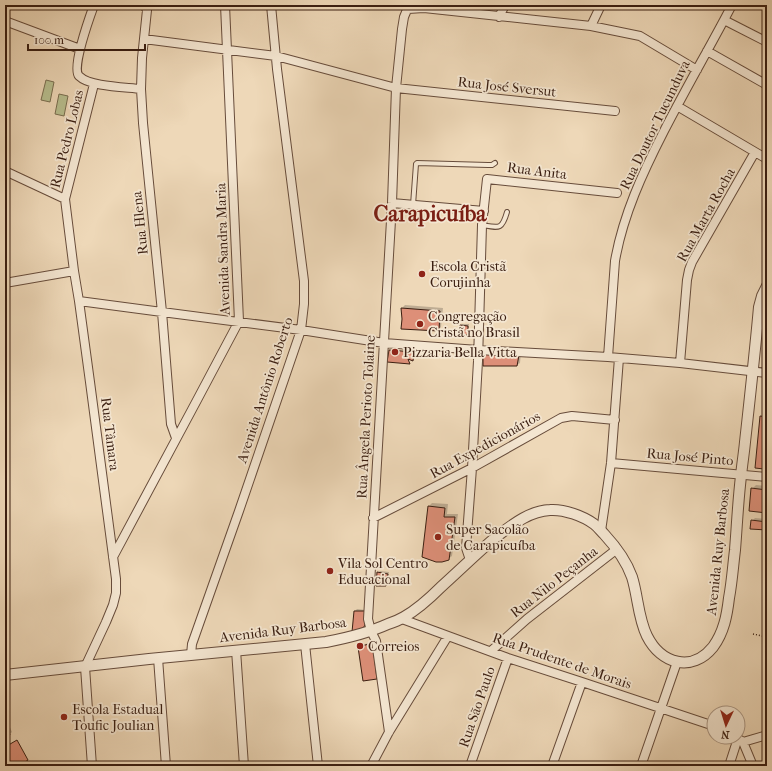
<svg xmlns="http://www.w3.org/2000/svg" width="772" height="771" font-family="'IM FELL French Canon',serif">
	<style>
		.green { fill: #b8bf8f; stroke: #796e50 }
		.shadow { fill: #0003 }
		.building { fill: #dd8f78; stroke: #3a1e11 }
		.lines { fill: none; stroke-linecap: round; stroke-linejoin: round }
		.service-casing { stroke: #674c3b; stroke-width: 6 }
		.minor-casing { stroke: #674c3b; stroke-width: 10 }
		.tertiary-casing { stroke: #674c3b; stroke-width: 12 }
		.path { stroke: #3a1e11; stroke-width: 1.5; stroke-dasharray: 1 2; stroke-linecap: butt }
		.service { stroke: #f4e6d1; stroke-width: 4 }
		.minor { stroke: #f4e6d1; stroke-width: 8 }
		.tertiary { stroke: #f4e6d1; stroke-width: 10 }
		.poi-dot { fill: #8f2418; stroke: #f4e6d1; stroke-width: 1.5 }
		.labels { text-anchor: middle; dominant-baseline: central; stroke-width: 3.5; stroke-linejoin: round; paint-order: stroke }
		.street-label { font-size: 14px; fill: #3a1e11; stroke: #f4e6d1 }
		.poi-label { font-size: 14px; fill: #3a1e11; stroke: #f4e6d1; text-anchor: start }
		.town-label { font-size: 22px; font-weight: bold; fill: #7a1f14; stroke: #f4e6d1 }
	</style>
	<rect width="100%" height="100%" fill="#eed8b8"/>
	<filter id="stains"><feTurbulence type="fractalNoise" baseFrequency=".005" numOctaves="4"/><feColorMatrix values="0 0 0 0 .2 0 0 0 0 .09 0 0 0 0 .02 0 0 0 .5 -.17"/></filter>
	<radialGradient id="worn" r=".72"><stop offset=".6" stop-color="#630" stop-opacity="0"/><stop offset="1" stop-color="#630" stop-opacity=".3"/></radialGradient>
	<path class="green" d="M46 80 54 82 50 102 41 100Z
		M59 94 68 96 64 116 55 114Z"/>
	<path class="shadow" d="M405 305 443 308 441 327 438 330 403 319 402 308Z
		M462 324H469V333L467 334 461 325Z
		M390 350 414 352 413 359 408 358 409 363Z
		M521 353 520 363 517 365 484 354Z
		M763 414H767V459L766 465 764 468 761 416Z
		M756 485 767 486V512L752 489Z
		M432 503 448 504 447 514H458L452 556 448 559 429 506Z
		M755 518 767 519V529L752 521Z
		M380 571 389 572 388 583 386 585 378 573Z
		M357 609 366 610V622L363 627 355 611Z
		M372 642 376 644 379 675 376 678 359 647 362 645Z
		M5 716 12 732 10 734 5 737Z"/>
	<path class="building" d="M401 308 440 311 439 331 401 329 402 319Z
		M460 325 468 326V335H460Z
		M389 350 414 352 413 361 408 359 410 364 387 362Z
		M483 354 519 355 517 366H483Z
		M760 416 767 417V460H765L764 469 755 468Z
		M751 488 767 490V513L749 511Z
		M428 506 445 508 444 517H455L449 560 442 562H436L422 557Z
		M751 520 767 522V530L750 529Z
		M377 572 388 574 386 586H376Z
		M354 611H365V625L362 630 352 632Z
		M369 644 373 646 377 679 363 681 358 647Z
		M5 724 10 735 5 738Z
		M17 740 28 760 19 766H5V747Z"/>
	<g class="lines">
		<defs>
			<path id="service" d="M413 205 416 164 417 163 488 165H492L495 163
				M482 225C499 228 502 230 507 212"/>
			<path id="minor" d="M94 5C90 16 71 68 79 76 90 87 125 87 141 89
				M144 5 147 10 142 58 141 89 143 123 162 312 171 424 176 438
				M408 9 424 8 591 26 640 36 697 70
				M499 17 505 5
				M724 20 767 42
				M5 21 80 49
				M591 26 601 5
				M144 39 276 56 396 88 615 111
				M707 51 767 85
				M677 106 767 159
				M5 171 65 199
				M392 203 484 211
				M5 283 74 271
				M79 301 162 312 301 330 384 343 478 350 608 357 680 363 767 373
				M608 357 615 261C623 215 643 172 664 131 686 88 710 47 732 5
				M680 363 687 280 689 270 692 262 755 152
				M611 463 767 477
				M373 518 472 468 561 418 572 416 615 420
				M601 531 611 463 619 358
				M113 557 196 402 239 321 225 5
				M470 560 466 548 472 468 478 361 482 225 487 179 617 193
				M402 619 508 658 582 682 714 726
				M305 644 318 766
				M236 650 244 766
				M491 651 527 619 617 549
				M191 655 192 644 239 511 301 330 304 304V281L277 69 271 5
				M158 658 166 766
				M389 732 376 641 371 631 368 619 392 203 396 88 402 29 404 17 409 5
				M736 737 743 742 753 766
				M743 742 767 735
				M92 766 85 667 106 622 113 605 116 593V579L90 382 79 301 74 271 65 199 94 84
				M371 766 389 732 448 636
				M470 766 508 658
				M552 766 582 682
				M641 766 677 662
				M729 766 738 738"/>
			<path id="tertiary" d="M5 675 149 659 326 642C347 638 368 633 388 624 394 622 399 620 404 617 418 609 430 598 441 587 460 570 477 553 496 537 512 525 529 511 550 510 564 509 583 516 594 524 598 527 601 531 604 534 616 547 626 560 632 577 638 596 638 618 647 636 661 664 692 673 713 647 724 632 727 615 729 598 732 582 733 566 735 550 737 525 738 501 741 476 742 465 744 453 745 442 750 397 755 352 759 307L762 296 767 286"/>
		</defs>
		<use href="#service" class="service-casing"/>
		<use href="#minor" class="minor-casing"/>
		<use href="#tertiary" class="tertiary-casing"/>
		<path class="path" d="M753 634 767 637"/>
		<use href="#service" class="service"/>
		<use href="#minor" class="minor"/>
		<use href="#tertiary" class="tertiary"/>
	</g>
	<g class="poi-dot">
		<circle cx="422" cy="274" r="4"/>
		<circle cx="420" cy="324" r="4"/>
		<circle cx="395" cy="352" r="4"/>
		<circle cx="438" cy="537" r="4"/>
		<circle cx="330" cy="571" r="4"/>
		<circle cx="360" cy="646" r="4"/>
		<circle cx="64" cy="717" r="4"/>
	</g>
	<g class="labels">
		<g class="street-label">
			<text transform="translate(507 87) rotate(6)">Rua José Sversut</text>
			<text transform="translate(655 125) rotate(-64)">Rua Doutor Tucunduva</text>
			<text transform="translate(67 139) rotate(-76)">Rua Pedro Lobas</text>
			<text transform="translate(537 171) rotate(7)">Rua Anita</text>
			<text transform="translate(706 215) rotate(-61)">Rua Marta Rocha</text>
			<text transform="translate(140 223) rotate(-96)">Rua Hlena</text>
			<text transform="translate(223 249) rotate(-92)">Avenida Sandra Maria</text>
			<text transform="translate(265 390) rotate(-72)">Avenida Antônio Roberto</text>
			<text transform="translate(366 417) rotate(-87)">Rua Ângela Perioto Tolaine</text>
			<text transform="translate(110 434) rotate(83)">Rua Tâmara</text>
			<text transform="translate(485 445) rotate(-29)">Rua Expedicionários</text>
			<text transform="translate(690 457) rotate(5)">Rua José Pinto</text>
			<text transform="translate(718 552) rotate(-84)">Avenida Ruy Barbosa</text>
			<text transform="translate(554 582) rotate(-38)">Rua Nilo Peçanha</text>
			<text transform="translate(283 630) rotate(-7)">Avenida Ruy Barbosa</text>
			<text transform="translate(562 661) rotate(19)">Rua Prudente de Morais</text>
			<text transform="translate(477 707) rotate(-71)">Rua São Paulo</text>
		</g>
		<g class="poi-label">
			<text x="430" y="266">Escola Cristã<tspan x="430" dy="16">Corujinha</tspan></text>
			<text x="428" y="316">Congregação<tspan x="428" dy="16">Cristã no Brasil</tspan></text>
			<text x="403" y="352">Pizzaria Bella Vitta</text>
			<text x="446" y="529">Super Sacolão<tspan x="446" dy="16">de Carapicuíba</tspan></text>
			<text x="338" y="563">Vila Sol Centro<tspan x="338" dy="16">Educacional</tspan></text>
			<text x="368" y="646">Correios</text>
			<text x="72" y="709">Escola Estadual<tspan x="72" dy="16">Toufic Joulian</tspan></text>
		</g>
		<g class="town-label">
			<text x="430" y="214">Carapicuíba</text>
		</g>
	</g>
	<rect width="772" height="771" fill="none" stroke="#eed8b8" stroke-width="20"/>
	<rect x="6" y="6" width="760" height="759" fill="none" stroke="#3a1e11" stroke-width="2"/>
	<rect x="10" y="10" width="752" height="751" fill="none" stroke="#3a1e11"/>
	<g transform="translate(726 725) rotate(184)"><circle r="19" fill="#f4e6d1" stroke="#aa9684"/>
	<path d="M0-3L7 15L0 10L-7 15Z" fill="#8f2418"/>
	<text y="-6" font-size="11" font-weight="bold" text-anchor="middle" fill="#3a1e11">N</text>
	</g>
	<path d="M28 44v6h117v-6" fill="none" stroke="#3a1e11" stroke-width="2"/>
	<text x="34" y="44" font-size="12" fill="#3a1e11" stroke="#f4e6d1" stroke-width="3" paint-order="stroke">100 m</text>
	<rect width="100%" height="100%" filter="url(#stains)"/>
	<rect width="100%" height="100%" fill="url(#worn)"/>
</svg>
